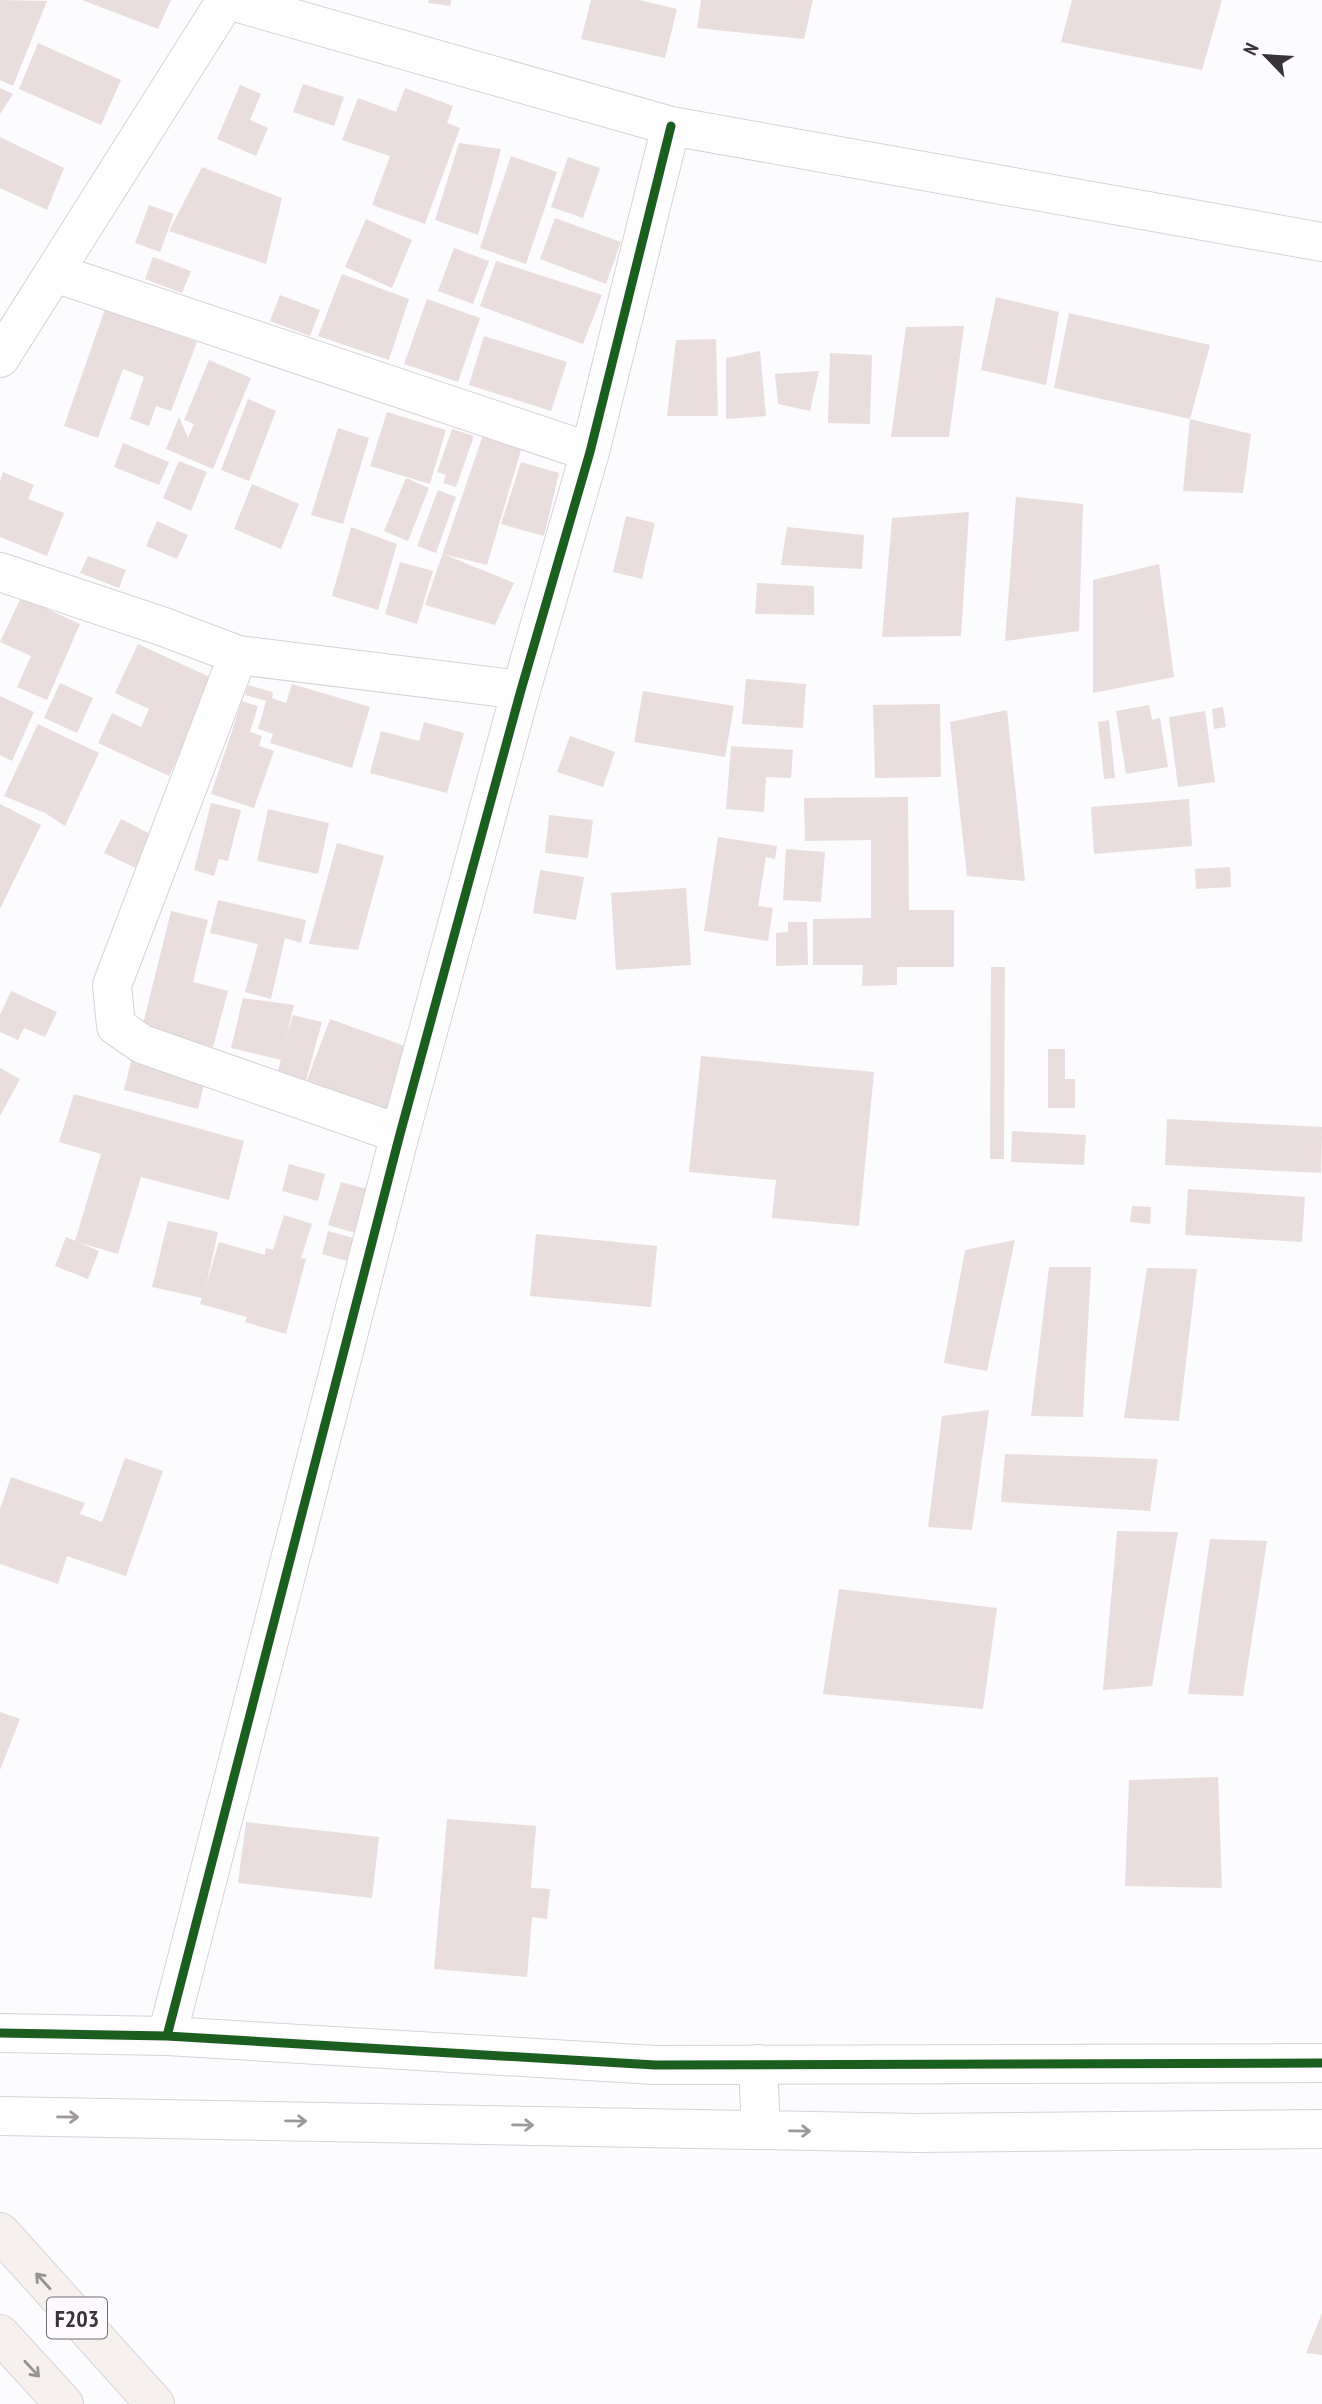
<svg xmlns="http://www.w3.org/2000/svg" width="1322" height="2404" font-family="'PT Sans Narrow',sans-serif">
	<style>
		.building { fill: #eadddd }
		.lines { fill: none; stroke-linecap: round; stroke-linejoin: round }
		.minor-casing { stroke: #d6d3d7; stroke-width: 40 }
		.major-casing { stroke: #d6d5d7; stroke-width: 40 }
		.minor { stroke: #fffeff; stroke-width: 38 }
		.major { stroke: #f6f0ee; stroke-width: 38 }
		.cycleway-casing { stroke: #fdfafe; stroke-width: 13 }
		.cycleway { stroke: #1b5e20; stroke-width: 9 }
		.oneway { stroke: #9c989c }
		.oneway2 { stroke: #979294 }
		.labels { text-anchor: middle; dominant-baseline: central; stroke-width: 7; stroke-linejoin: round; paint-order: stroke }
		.shield { fill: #fdfafe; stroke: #736f75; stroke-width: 2 }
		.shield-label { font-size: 24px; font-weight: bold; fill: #38333a }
	</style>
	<rect width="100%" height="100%" fill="#fcfbfd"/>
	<path class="building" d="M0 0 47 1 13 86 0 80Z
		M82 0H171L158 29Z
		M429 0H451L450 6 428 3Z
		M591 0H639L677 9 665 58 581 39Z
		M701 0H813L804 39 697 28Z
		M1072 0H1222L1202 70 1061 42Z
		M38 43 121 80 101 125 19 89Z
		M303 84 344 97 334 126 293 112Z
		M240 85 261 94 250 120 268 128 256 156 217 139Z
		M0 88 13 94 0 114Z
		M405 88 453 106 447 123 460 128 425 224 372 205 390 156 342 140 358 98 396 112Z
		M0 137 64 168 47 210 0 188Z
		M459 143 501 149 478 235 435 220Z
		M511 156 557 172 526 264 480 248Z
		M568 157 600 168 583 218 551 207Z
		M202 167 282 198 266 264 169 231Z
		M149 205 174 214 160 252 135 243Z
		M555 218 621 242 606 284 540 259Z
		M366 219 412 240 392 288 345 267Z
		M454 248 489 261 473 304 438 291Z
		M153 257 191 271 182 293 145 279Z
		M496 261 602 295 583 344 480 306Z
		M342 274 409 299 389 360 318 336Z
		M280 295 320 310 310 336 270 321Z
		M996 297 1059 312 1046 385 981 370Z
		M427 299 480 318 458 382 404 364Z
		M105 309 197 342 171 411 156 406 149 426 130 419 144 377 123 369 98 438 64 426Z
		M1069 313 1210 345 1190 419 1054 388Z
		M964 326 949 437H891L906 327Z
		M484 336 567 362 551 411 469 385Z
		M716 339 718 416H667L676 340Z
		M760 351 766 416 726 419V358Z
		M830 353 872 355 870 424 828 423Z
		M209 360 251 378 213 469 166 449 179 417 188 438 194 424 184 420Z
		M819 371 810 411 778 404 775 374Z
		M248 399 276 411 249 481 221 470Z
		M387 412 446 430 430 484 370 466Z
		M1190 419 1251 434 1243 493 1183 491Z
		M338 428 369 438 343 524 311 515Z
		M452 429 474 436 456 487 443 483 446 475 437 472Z
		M483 435 521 450 487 565 443 554 514 583 495 625 425 605Z
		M123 443 169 462 159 485 114 467Z
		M179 461 207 472 191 511 163 498Z
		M521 462 559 473 544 536 501 524Z
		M3 472 34 485 28 499 64 513 47 556 0 537V481Z
		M406 478 429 488 408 541 384 531Z
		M252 484 299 504 281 549 234 529Z
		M438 490 456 497 436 553 417 546Z
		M1016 497 1083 504 1079 631 1005 641Z
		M969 512 961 636 882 637 892 518Z
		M626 516 655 523 642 579 613 572Z
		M157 521 188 535 177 559 146 546Z
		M351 527 397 544 378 610 332 596Z
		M787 527 864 535 862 569 781 565Z
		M88 556 126 570 119 588 80 573Z
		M400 562 433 571 417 624 385 614Z
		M1159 564 1174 677 1093 693V580Z
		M757 583 814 586V615L755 614Z
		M21 597 80 624 47 700 17 687 31 656 0 642Z
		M138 644 214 679 169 776 98 743 112 713 141 727 149 709 115 693Z
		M746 679 806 684 803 728 742 724Z
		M60 683 93 698 77 733 44 718Z
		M292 684 370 707 352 768 270 743 273 734 258 729 266 701 245 695 248 685 273 692 272 698 286 703Z
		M643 691 734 706 725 757 634 742Z
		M0 696 34 712 12 761 0 755Z
		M242 701 258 706 250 732 262 736 259 746 274 751 254 808 211 794Z
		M940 704 941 777 875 778 873 705Z
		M1149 705 1152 720 1160 718 1168 767 1126 774 1116 711Z
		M1223 707 1226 727 1214 729 1212 709Z
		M1007 710 1025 881 967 876 950 722Z
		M1205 711 1215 782 1178 787 1169 717Z
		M1109 720 1115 778 1104 779 1098 722Z
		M424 722 464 733 447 793 370 773 381 731 419 741Z
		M38 724 99 753 65 826 45 813 4 796Z
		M570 736 615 752 603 787 557 772Z
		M731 746 793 750 791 778 766 777 764 812 726 809Z
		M908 797 909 910H954V967H897V985L862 986 863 965H813V919L871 918V840L805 841 804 798Z
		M1189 799 1192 846 1094 854 1091 807Z
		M211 803 241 810 228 861 219 859 214 876 194 870Z
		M0 804 41 825 0 909Z
		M268 809 329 823 318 874 257 861Z
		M549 815 593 820 588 858 545 853Z
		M121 819 156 837 140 870 104 853Z
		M718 837 777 846 775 859 766 857 758 906 773 908 768 941 704 931Z
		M337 843 384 856 358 950 309 944Z
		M786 849 825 852 821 902 783 900Z
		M1230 867 1231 887 1196 889 1195 869Z
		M540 870 584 877 576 920 533 913Z
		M686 888 691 965 616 970 611 893Z
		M218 900 306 920 301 943 285 938 271 999 245 992 258 944 210 933Z
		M171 911 208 920 193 982 228 991 213 1047 142 1028Z
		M788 922H807L808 965 776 966V933L788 932Z
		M991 967H1005L1004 1159H990Z
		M11 991 57 1012 45 1037 24 1028 18 1040 0 1032V1015Z
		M243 998 294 1005 286 1038 293 1015 322 1022 303 1091 274 1083 281 1060 231 1048Z
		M330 1019 416 1050 393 1114 306 1083Z
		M1048 1049H1065V1079H1075V1108H1048Z
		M133 1054 207 1073 198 1109 124 1090Z
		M701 1056 874 1072 859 1226 772 1218 776 1180 689 1172Z
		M0 1068 20 1079 0 1116Z
		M74 1094 244 1141 229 1200 141 1177 118 1254 78 1242 99 1251 88 1279 55 1266 66 1237 75 1241 101 1154 59 1142Z
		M1167 1119 1322 1127 1321 1173 1165 1165Z
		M1012 1131 1086 1135 1084 1165 1011 1162Z
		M289 1164 325 1174 318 1201 282 1191Z
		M341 1182 378 1192 365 1236 328 1225Z
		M1188 1189 1305 1197 1302 1242 1185 1235Z
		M1132 1206 1151 1207 1150 1224 1130 1222Z
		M284 1215 312 1224 301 1258 306 1259 286 1334 245 1322 247 1317 200 1304 202 1298 152 1287 168 1221 218 1232 206 1286 219 1242 265 1255 266 1248 273 1250Z
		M328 1231 364 1241 358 1264 322 1254Z
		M536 1234 657 1246 651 1307 530 1296Z
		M1015 1240 987 1371 944 1363 965 1250Z
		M1049 1267H1091L1083 1417 1031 1416Z
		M1147 1268 1197 1269 1179 1421 1124 1418Z
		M989 1410 972 1530 928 1527 942 1416Z
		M1005 1454 1158 1459 1150 1511 1001 1502Z
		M125 1458 163 1471 126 1576 67 1556 58 1584 0 1564V1509L11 1477 85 1503 80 1514 102 1522Z
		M1117 1531 1178 1532 1152 1686 1103 1690Z
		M1210 1539 1267 1541 1243 1696 1188 1694Z
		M839 1589 997 1608 983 1709 823 1694Z
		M0 1712 20 1719 0 1770Z
		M1218 1777 1222 1888 1125 1886 1129 1780Z
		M447 1819 536 1826 531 1888 550 1889 547 1919 532 1917 527 1977 434 1969Z
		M246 1822 379 1837 372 1898 238 1883Z
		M1322 2313V2355L1306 2353Z"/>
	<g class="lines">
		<defs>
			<path id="minor" d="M228 0 671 126 1322 242
				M55 273 590 452
				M0 358 226 0
				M0 572 164 627 238 655 521 690
				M238 655 112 985 116 1026 142 1044 400 1134
				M0 2033 167 2036 655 2065 1322 2063
				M167 2036 400 1134 521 690 590 452 671 126
				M758 2064 761 2130
				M0 2116 918 2133 1322 2129"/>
			<path id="major" d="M0 2232 155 2404
				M0 2334 64 2404"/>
		</defs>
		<use href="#minor" class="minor-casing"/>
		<use href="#major" class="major-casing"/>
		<use href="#minor" class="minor"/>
		<use href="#major" class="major"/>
		<defs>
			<path id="cycleway" d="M0 2033 167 2036 655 2065 1322 2063
				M167 2036 400 1134 521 690 590 452 671 126"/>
		</defs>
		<use href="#cycleway" class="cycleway-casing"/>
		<use href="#cycleway" class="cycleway"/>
	</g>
	<defs><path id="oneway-shaft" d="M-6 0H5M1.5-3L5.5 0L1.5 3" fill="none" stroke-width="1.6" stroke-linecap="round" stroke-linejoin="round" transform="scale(1.75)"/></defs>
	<g class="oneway">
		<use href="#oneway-shaft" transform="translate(68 2117) rotate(1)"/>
		<use href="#oneway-shaft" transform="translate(296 2121) rotate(1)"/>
		<use href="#oneway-shaft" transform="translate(523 2125) rotate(1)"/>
		<use href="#oneway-shaft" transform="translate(800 2131) rotate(1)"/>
	</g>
	<g class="oneway2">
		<use href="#oneway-shaft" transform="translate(43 2281) rotate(-132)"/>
		<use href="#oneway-shaft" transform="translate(32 2369) rotate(47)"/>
	</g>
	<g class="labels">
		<rect class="shield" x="47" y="2297.5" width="60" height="41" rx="5"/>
		<g class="shield-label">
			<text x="77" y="2318">F203</text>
		</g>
	</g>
	<g transform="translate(1266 56) rotate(295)" stroke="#fdfafe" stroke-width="5" paint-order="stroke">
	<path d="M0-5L12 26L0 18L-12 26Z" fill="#38333a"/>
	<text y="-10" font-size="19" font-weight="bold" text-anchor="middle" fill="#38333a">N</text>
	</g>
</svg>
